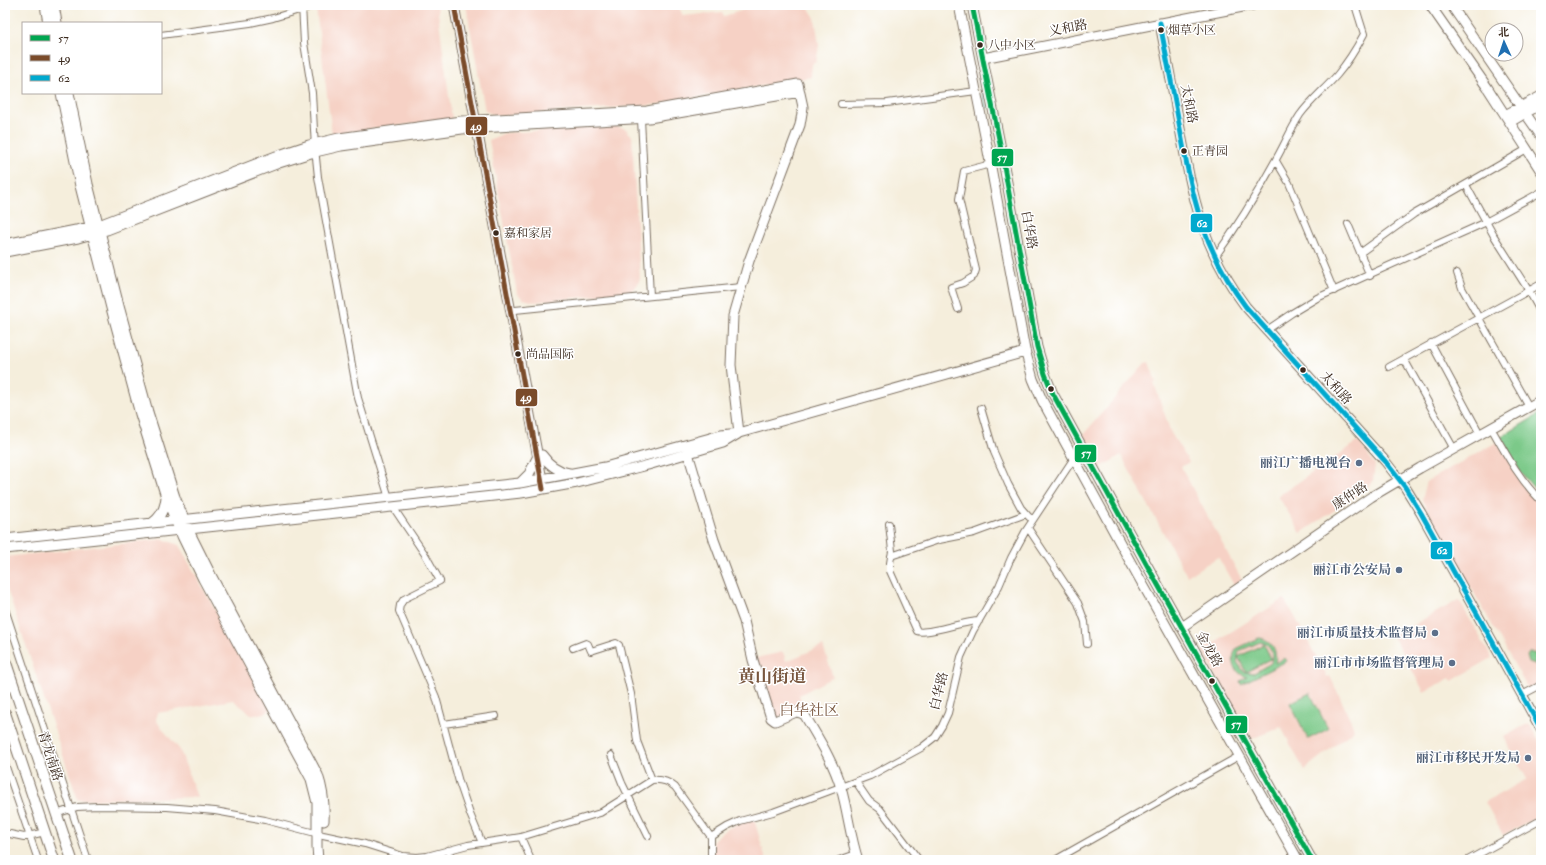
<svg xmlns="http://www.w3.org/2000/svg" width="1546" height="865" font-family="'IM FELL Double Pica','Noto Serif SC',serif">
	<style>
		.built { fill: #f6d1c5 }
		.green { fill: #7bc989; stroke: #5b7a54; fill-rule: evenodd }
		.lines { fill: none; stroke-linecap: round; stroke-linejoin: round }
		.stream { stroke: #3daeb7; stroke-width: 1.5 }
		.street-casing { stroke: #7c6f60; stroke-width: 8 }
		.secondary-casing { stroke: #7c6f60; stroke-width: 11 }
		.primary-casing { stroke: #7c6f60; stroke-width: 12 }
		.street { stroke: #fff; stroke-width: 6 }
		.secondary { stroke: #fff; stroke-width: 9 }
		.primary { stroke: #fff; stroke-width: 10 }
		.bus-1-casing { stroke: #fff; stroke-width: 8 }
		.bus-2-casing { stroke: #fff; stroke-width: 8 }
		.bus-3-casing { stroke: #fff; stroke-width: 8 }
		.bus-1 { stroke: #00a651; stroke-width: 5 }
		.bus-2 { stroke: #7a4b2a; stroke-width: 5 }
		.bus-3 { stroke: #00a9ce; stroke-width: 5 }
		.bus-dot { fill: #3b2a1e; stroke: #fff; stroke-width: 1.5 }
		.service-dot { fill: #5c6f8a; stroke: #fff; stroke-width: 1.5 }
		.labels { text-anchor: middle; dominant-baseline: central; stroke-width: 3; stroke-linejoin: round; paint-order: stroke }
		.bus-label { font-size: 12px; fill: #3b2a1e; stroke: #fff; text-anchor: start }
		.street-label { font-size: 13px; fill: #3b2a1e; stroke: #fff }
		.service-label { font-size: 13px; font-weight: bold; fill: #4e5e75; stroke: #fff; text-anchor: end }
		.quarter-label { font-size: 15px; fill: #79573f; stroke: #fff }
		.district-label { font-size: 17px; font-weight: bold; fill: #79573f; stroke: #fff }
		.line-badge { stroke: #fff; stroke-width: 1.5 }
		.badge-label { font-size: 11px; text-anchor: middle; font-weight: bold; fill: #fff }
	</style>
	<rect width="100%" height="100%" fill="#fff"/>
	<filter id="ink" filterUnits="userSpaceOnUse"><feTurbulence type="fractalNoise" baseFrequency=".025" numOctaves="2"/><feDisplacementMap in="SourceGraphic" scale="8" xChannelSelector="R" yChannelSelector="G"/><feConvolveMatrix kernelMatrix="1 2 1 2 8 2 1 2 1" color-interpolation-filters="sRGB"/></filter>
	<filter id="wash" filterUnits="userSpaceOnUse"><feTurbulence type="fractalNoise" baseFrequency=".012" numOctaves="4" result="noise"/><feDisplacementMap in="SourceGraphic" scale="16" xChannelSelector="R" yChannelSelector="G"/><feGaussianBlur stdDeviation="0.9" result="paint"/><feColorMatrix in="noise" values="0 0 0 0 0 0 0 0 0 0 0 0 0 0 0 0 0 1.4 0 .05"/><feComposite in="paint" operator="in"/></filter>
	<g filter="url(#wash)">
		<rect width="100%" height="100%" fill="#f5eedc"/>
		<path class="built" d="M330 5H437L452 119 332 134 316 9Z
			M466 5H642L646 14 663 5H678L683 16 722 12 724 16 759 5H807L815 18 819 45 816 62 812 64 811 77 653 105 497 116 485 111Z
			M614 126 626 129 632 136 640 279 638 284 630 292 535 302 523 299 517 293 489 140 505 133Z
			M1149 362 1156 382 1154 383 1171 433 1189 462 1181 467 1242 580 1234 585 1218 557 1187 576 1121 455 1100 468 1082 436 1145 363Z
			M1359 441 1375 465 1373 480 1366 489 1301 533 1278 496Z
			M1497 442 1541 503V681L1528 689 1422 500 1427 481Z
			M163 539 179 545 271 710 259 715 251 714 233 700 158 713 156 719 160 726 180 750 197 797 78 800 5 583V557Z
			M1284 599 1295 617 1327 677 1330 676 1352 723 1354 730 1304 770 1281 727 1251 739 1202 650Z
			M1459 600 1492 658 1452 681 1450 678 1424 692 1393 636Z
			M823 646 833 677 799 695 804 708 776 718 761 680 756 658 783 652 786 661Z
			M1529 723 1541 745V815L1503 835 1485 802 1527 779 1504 737Z
			M754 819 766 860H713V840L725 830 738 824Z"/>
		<path class="green" d="M1541 413V496L1521 473 1501 437Z
			M1259 638C1272 639 1278 652 1275 663L1285 658 1287 661 1241 684 1240 681 1247 677C1234 673 1230 660 1236 649ZM1260 642C1271 643 1274 654 1271 663L1254 673 1244 672 1237 662 1239 651Z
			M1264 644 1271 659 1246 672 1238 657Z
			M1530 652 1541 656V667L1529 663 1527 656Z
			M1310 693 1328 729 1308 739 1290 703Z"/>
		<g class="lines">
			<path class="stream" d="M980 78 986 108"/>
		</g>
	</g>
	<g filter="url(#ink)">
		<g class="lines">
			<defs>
				<path id="street" d="M302 5 304 43 312 93 315 148 318 177 358 398 389 498
					M161 35 250 23 273 18 316 5
					M841 104 887 103 976 91
					M641 119 650 296
					M1276 161 1289 183 1334 291
					M1466 185 1494 236 1529 291 1541 313
					M1348 224 1370 276
					M1360 253 1414 214 1527 149
					M1215 257C1237 227 1257 194 1275 161 1284 146 1290 130 1300 115 1311 100 1325 89 1337 75 1348 62 1356 49 1364 34L1355 5
					M1457 273 1462 288 1529 407
					M958 309 951 287 963 283 974 276 976 270 959 199 964 171 991 164
					M515 310 741 287
					M1267 330 1292 313 1317 298 1482 224 1541 192
					M1431 343 1480 434
					M1404 359 1454 449
					M1389 367 1541 284
					M981 408 994 452 1008 484 1021 508 1029 517 1033 519
					M1494 433C1508 458 1521 481 1541 501
					M393 507 426 556 440 581 404 599 400 605 399 611 436 697 459 782 470 814 482 843
					M889 524 892 551 890 563V571L917 631C926 635 965 621 979 621
					M1028 528 1078 603 1085 622 1087 644
					M891 556 939 540 974 533 1026 514
					M5 609 88 860
					M573 648 586 643 588 644 591 651 616 643 619 645 631 694 637 741 652 780
					M1522 695 1541 685
					M444 724 496 716
					M611 755 622 783 648 836
					M5 764 38 860
					M856 782 869 801 880 809 919 860
					M56 814 77 807 98 806 167 807 215 811 265 820 323 835 365 844 403 856 417 857 427 856 468 845 521 837 600 813 652 780C661 779 668 781 675 787L711 837
					M5 833 24 837 45 832
					M521 837 531 860
					M448 850 453 860
					M711 860V837L727 827 740 821 773 812 870 776 921 748 935 737 942 726 948 713 961 657 973 631 999 586 1011 558 1025 532 1074 458
					M839 860 856 854
					M1055 860 1239 756
					M1468 860 1541 820"/>
				<path id="secondary" d="M45 5 48 23
					M54 5 57 23
					M454 5 543 485
					M959 5 987 146 1025 350 1033 379 1042 400 1137 574 1298 860
					M972 5 1000 144 1037 347 1045 374 1053 394 1148 567 1312 860
					M1430 5 1487 87 1541 171
					M1451 5 1541 136
					M1160 23C1166 56 1173 89 1179 123 1192 194 1201 247 1246 307L1385 461 1405 487 1421 513 1541 729
					M983 58 1253 5
					M61 93 80 186 111 308 140 414 167 500 182 536 203 579 311 779 317 803V847L318 860
					M69 93 88 184 119 306 148 412 175 497 190 533 211 575 318 775C323 790 325 805 324 821
					M1505 115 1541 96
					M1510 122 1541 104
					M5 244 76 230 104 223 276 156 309 145 339 138 461 121 647 111 798 84 803 107 800 125 749 261 733 316 731 365 739 433
					M5 252 78 238 107 230 279 163 311 153 341 146 462 129 649 118 800 92
					M688 453 714 540 744 621 753 660 771 718 775 721 796 712 804 714C818 738 833 761 841 788 848 812 850 836 858 860
					M542 455C549 465 557 471 569 473
					M520 483 529 474 537 458
					M152 523C161 517 165 509 166 497
					M5 539 520 483 605 467 721 435 739 433 1025 352
					M5 549 521 493 577 483 648 465 723 443 738 434
					M1182 627 1371 497 1420 468 1541 400"/>
				<path id="primary" d="M5 660 72 860
					M5 713 54 860"/>
			</defs>
			<use href="#street" class="street-casing"/>
			<use href="#secondary" class="secondary-casing"/>
			<use href="#primary" class="primary-casing"/>
			<use href="#street" class="street"/>
			<use href="#secondary" class="secondary"/>
			<use href="#primary" class="primary"/>
			<defs>
				<path id="bus-1" d="M972 5 1000 144 1037 347 1045 374 1053 394 1148 567 1312 860"/>
				<path id="bus-2" d="M454 5 543 489"/>
				<path id="bus-3" d="M1160 23C1166 56 1173 89 1179 123 1192 194 1201 247 1246 307L1385 461 1405 487 1421 513 1541 729"/>
			</defs>
			<use href="#bus-1" class="bus-1-casing"/>
			<use href="#bus-2" class="bus-2-casing"/>
			<use href="#bus-3" class="bus-3-casing"/>
			<use href="#bus-1" class="bus-1"/>
			<use href="#bus-2" class="bus-2"/>
			<use href="#bus-3" class="bus-3"/>
		</g>
	</g>
	<g class="bus-dot">
		<circle cx="1161" cy="30" r="3.5"/>
		<circle cx="980" cy="45" r="3.5"/>
		<circle cx="1184" cy="151" r="3.5"/>
		<circle cx="496" cy="233" r="3.5"/>
		<circle cx="518" cy="354" r="3.5"/>
		<circle cx="1303" cy="370" r="3.5"/>
		<circle cx="1051" cy="389" r="3.5"/>
		<circle cx="1212" cy="681" r="3.5"/>
	</g>
	<g class="service-dot">
		<circle cx="1359" cy="463" r="4"/>
		<circle cx="1399" cy="570" r="4"/>
		<circle cx="1435" cy="633" r="4"/>
		<circle cx="1452" cy="663" r="4"/>
		<circle cx="1528" cy="758" r="4"/>
	</g>
	<g class="labels">
		<g class="bus-label">
			<text x="1168" y="30">烟草小区</text>
			<text x="988" y="45">八中小区</text>
			<text x="1192" y="151">正青园</text>
			<text x="504" y="233">嘉和家居</text>
			<text x="526" y="354">尚品国际</text>
		</g>
		<g class="street-label">
			<text transform="translate(1068 28) rotate(-11)">义和路</text>
			<text transform="translate(1189 104) rotate(79)">太和路</text>
			<text transform="translate(1029 230) rotate(80)">白华路</text>
			<text transform="translate(1336 388) rotate(48)">太和路</text>
			<text transform="translate(1350 496) rotate(-33)">康仲路</text>
			<text transform="translate(1209 649) rotate(61)">金龙路</text>
			<text transform="translate(939 691) rotate(-76)">白华路</text>
			<text transform="translate(50 756) rotate(72)">青龙南路</text>
		</g>
		<g class="service-label">
			<text x="1351" y="463">丽江广播电视台</text>
			<text x="1391" y="570">丽江市公安局</text>
			<text x="1427" y="633">丽江市质量技术监督局</text>
			<text x="1444" y="663">丽江市市场监督管理局</text>
			<text x="1520" y="758">丽江市移民开发局</text>
		</g>
		<g class="quarter-label">
			<text x="809" y="710">白华社区</text>
		</g>
		<g class="district-label">
			<text x="772" y="676">黄山街道</text>
		</g>
	</g>
	<g class="line-badge">
		<rect x="465" y="116" width="23" height="20" rx="4" fill="#7a4b2a"/>
		<rect x="991" y="148" width="23" height="19" rx="4" fill="#00a651"/>
		<rect x="1190" y="213" width="23" height="20" rx="4" fill="#00a9ce"/>
		<rect x="515" y="388" width="23" height="19" rx="4" fill="#7a4b2a"/>
		<rect x="1074" y="444" width="23" height="19" rx="4" fill="#00a651"/>
		<rect x="1430" y="541" width="23" height="19" rx="4" fill="#00a9ce"/>
		<rect x="1225" y="715" width="23" height="19" rx="4" fill="#00a651"/>
	</g>
	<g class="badge-label">
		<text x="476" y="130">49</text>
		<text x="1002" y="161">57</text>
		<text x="1202" y="227">62</text>
		<text x="526" y="401">49</text>
		<text x="1086" y="457">57</text>
		<text x="1442" y="554">62</text>
		<text x="1236" y="728">57</text>
	</g>
	<rect width="1546" height="865" fill="none" stroke="#fff" stroke-width="20"/>
	<rect x="22" y="22" width="140" height="72" fill="#ffffff" stroke="#b1aaa5"/>
	<rect x="30" y="35" width="20" height="6" fill="#00a651" stroke="#b1aaa5"/>
	<text x="58" y="42" font-size="12" fill="#3b2a1e">57</text>
	<rect x="30" y="55" width="20" height="6" fill="#7a4b2a" stroke="#b1aaa5"/>
	<text x="58" y="62" font-size="12" fill="#3b2a1e">49</text>
	<rect x="30" y="75" width="20" height="6" fill="#00a9ce" stroke="#b1aaa5"/>
	<text x="58" y="82" font-size="12" fill="#3b2a1e">62</text>
	<g transform="translate(1504 42) rotate(357)"><circle r="19" fill="#ffffff" stroke="#b1aaa5"/>
	<path d="M0-3L7 15L0 10L-7 15Z" fill="#1f6fb2"/>
	<text y="-6" font-size="11" font-weight="bold" text-anchor="middle" fill="#3b2a1e">北</text>
	</g>
</svg>
